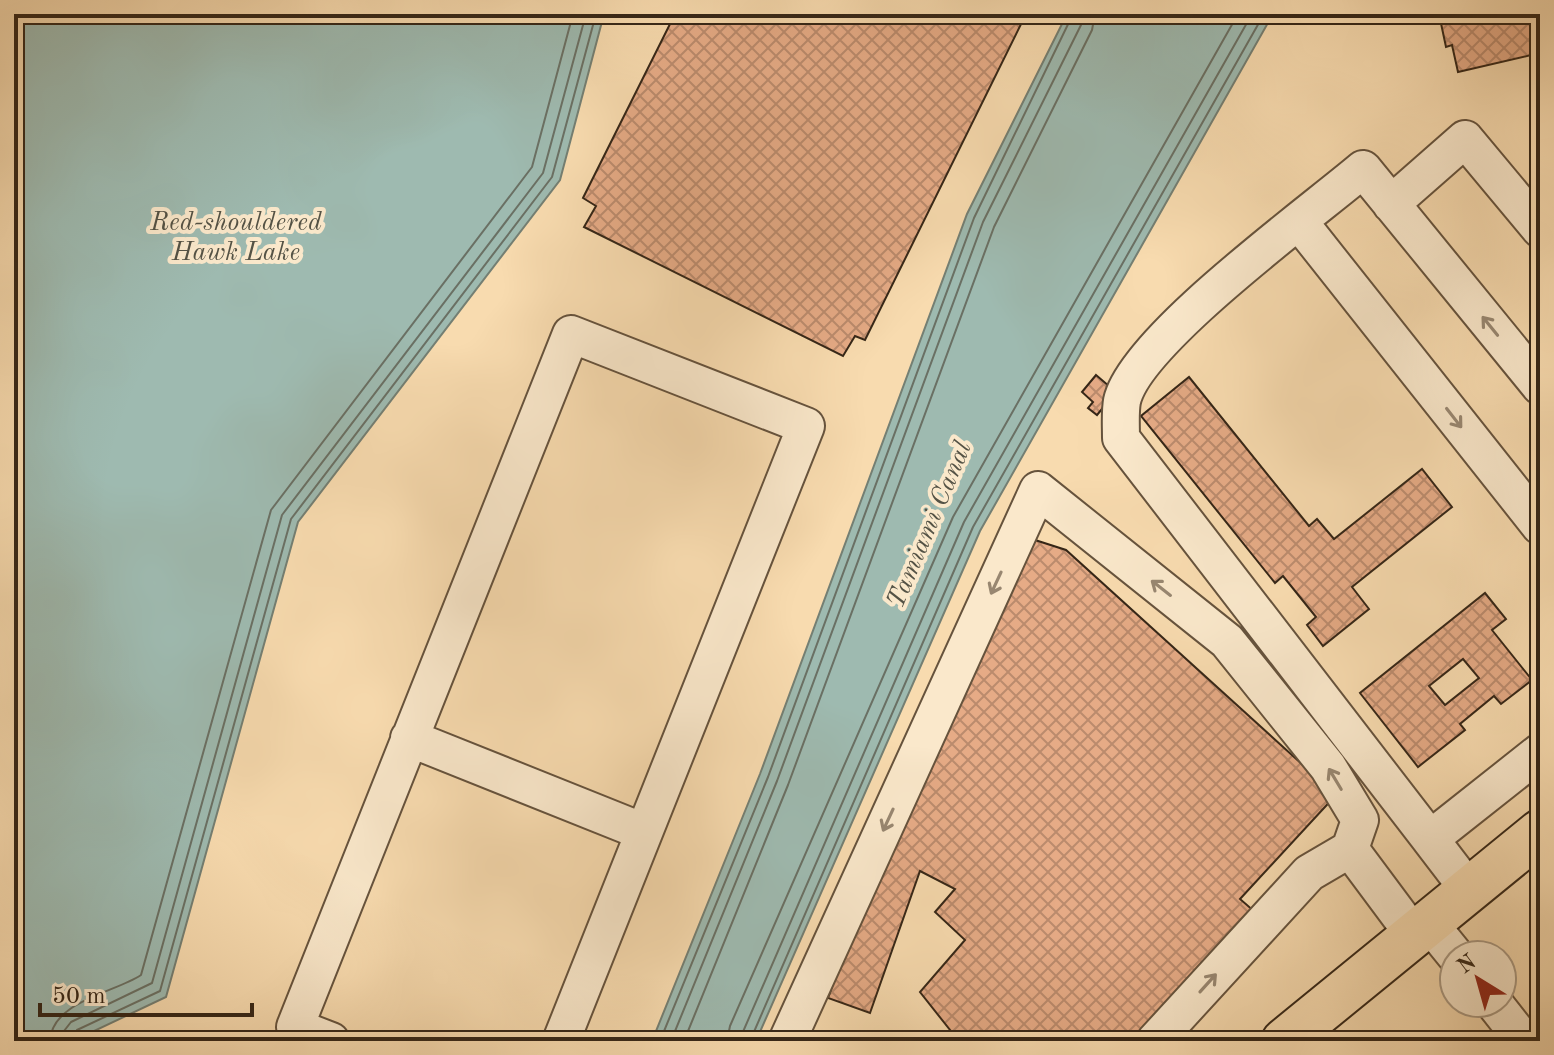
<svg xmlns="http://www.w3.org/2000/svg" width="1554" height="1055" font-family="'Old Standard TT',serif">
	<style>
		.water { fill: #9ebab0; stroke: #747f73; stroke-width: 2 }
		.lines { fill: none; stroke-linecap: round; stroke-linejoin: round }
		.shore { stroke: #6a7064; stroke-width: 2 }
		.building { fill: url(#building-cross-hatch); stroke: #352617; stroke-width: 2; fill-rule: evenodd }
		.minor-casing { stroke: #66533d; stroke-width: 40 }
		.major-casing { stroke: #352617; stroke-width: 48 }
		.minor { stroke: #fae8cb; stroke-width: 36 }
		.major { stroke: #f8dbaf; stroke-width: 44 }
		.oneway { stroke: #988771 }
		.labels { text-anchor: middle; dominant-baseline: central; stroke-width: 8; stroke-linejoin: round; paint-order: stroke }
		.water-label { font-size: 26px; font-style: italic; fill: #545245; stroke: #fae8cb }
	</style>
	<defs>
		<pattern id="building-cross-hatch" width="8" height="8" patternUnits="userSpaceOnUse" patternTransform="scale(2)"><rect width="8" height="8" fill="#e6ab86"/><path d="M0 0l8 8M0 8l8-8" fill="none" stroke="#bb8b6d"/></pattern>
	</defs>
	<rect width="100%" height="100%" fill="#f8dbaf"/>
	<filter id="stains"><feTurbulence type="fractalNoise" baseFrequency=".0025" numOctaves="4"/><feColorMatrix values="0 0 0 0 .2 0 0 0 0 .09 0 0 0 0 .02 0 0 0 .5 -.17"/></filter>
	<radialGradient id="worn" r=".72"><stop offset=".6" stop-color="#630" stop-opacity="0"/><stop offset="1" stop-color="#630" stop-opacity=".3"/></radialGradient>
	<path class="water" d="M14 14H604L560 180 298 522 166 997 73 1041H14Z
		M1067 14H1273L980 531 756 1041H652L760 774 967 214Z"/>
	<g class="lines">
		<path class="shore" d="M50 1041C52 1001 114 993 141 975L271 510 532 167 573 14
			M62 1041 64 1031 71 1022 152 983 282 515 543 173 586 14
			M72 1041 77 1030 160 991 291 519 552 177 596 14
			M660 1041 768 777 974 218 1073 14
			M671 1041 777 781 983 222 1081 25 1083 14
			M684 1041 788 785 994 227 1092 30 1095 14
			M727 1041 730 1026 953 517 1238 14
			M739 1041 964 522 1252 14
			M750 1041 973 527 1264 14"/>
	</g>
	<path class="building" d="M675 14H735L795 20 842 14H1026L865 340 855 336 843 356 584 227 596 206 583 198Z
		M1439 14H1540V53L1458 72 1452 45 1446 47Z
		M1096 375 1116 392 1097 415 1088 408 1093 402 1082 392Z
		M1189 377 1309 526 1317 519 1334 539 1422 469 1452 507 1352 587 1369 609 1323 646 1307 625 1316 617 1283 576 1275 583 1141 416Z
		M1035 540 1066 550 1336 795 1240 899 1255 912 1137 1041H940L950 1030 920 992 965 940 935 912 955 889 920 871 870 1013 828 998 881 850Z
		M1485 593 1506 619 1492 630 1532 680 1501 704 1494 696 1460 724 1465 730 1418 767 1360 693ZM1463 659 1479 678 1445 705 1429 686Z"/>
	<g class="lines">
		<defs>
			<path id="minor" d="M1391 204 1465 139 1540 229
				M1300 223 1540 526
				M409 738 644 832
				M1430 839 1121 438C1121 426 1120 412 1122 401 1135 341 1310 214 1363 169L1540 386
				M1350 849 1414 935
				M1469 890 1430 839 1540 752
				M1429 923 1455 955
				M1494 1003 1524 1041
				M331 1041 295 1027 571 334 806 426 561 1041
				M787 1041 1038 490 1227 641 1328 767 1360 820 1350 849 1309 873 1155 1041"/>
			<path id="major" d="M1284 1041 1540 832"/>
		</defs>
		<use href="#minor" class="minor-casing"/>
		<use href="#major" class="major-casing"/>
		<use href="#minor" class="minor"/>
		<use href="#major" class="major"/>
	</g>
	<defs><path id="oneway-shaft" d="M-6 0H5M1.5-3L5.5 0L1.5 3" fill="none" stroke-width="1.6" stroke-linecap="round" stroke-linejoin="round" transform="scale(2)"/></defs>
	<g class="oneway">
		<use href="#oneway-shaft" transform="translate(1490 326) rotate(-129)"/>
		<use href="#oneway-shaft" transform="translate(1454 418) rotate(52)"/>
		<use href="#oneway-shaft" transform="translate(996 583) rotate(115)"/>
		<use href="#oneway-shaft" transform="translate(1161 588) rotate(-142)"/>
		<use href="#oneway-shaft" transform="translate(1335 779) rotate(-121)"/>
		<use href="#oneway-shaft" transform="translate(888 820) rotate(115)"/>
		<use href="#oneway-shaft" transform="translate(1208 983) rotate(-48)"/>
	</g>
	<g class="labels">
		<g class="water-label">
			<text x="236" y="223">Red-shouldered<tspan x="236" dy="30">Hawk Lake</tspan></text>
			<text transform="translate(930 525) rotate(-67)">Tamiami Canal</text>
		</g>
	</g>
	<rect width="1554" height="1055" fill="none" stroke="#f8dbaf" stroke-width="48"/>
	<rect x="16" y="16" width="1522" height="1023" fill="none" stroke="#352617" stroke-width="4"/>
	<rect x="24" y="24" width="1506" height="1007" fill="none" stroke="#352617" stroke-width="2"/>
	<g transform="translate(1478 979) rotate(323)"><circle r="38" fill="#fae8cb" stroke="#ab9a83" stroke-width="2"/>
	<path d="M0-6L14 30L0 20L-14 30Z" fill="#8f2418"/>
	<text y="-12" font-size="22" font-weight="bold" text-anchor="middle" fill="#352617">N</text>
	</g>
	<path d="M40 1003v12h212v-12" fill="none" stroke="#352617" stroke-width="4"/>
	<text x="52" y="1003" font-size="24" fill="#352617" stroke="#fae8cb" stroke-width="6" paint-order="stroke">50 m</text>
	<rect width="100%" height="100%" filter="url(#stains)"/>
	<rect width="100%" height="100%" fill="url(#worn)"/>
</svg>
